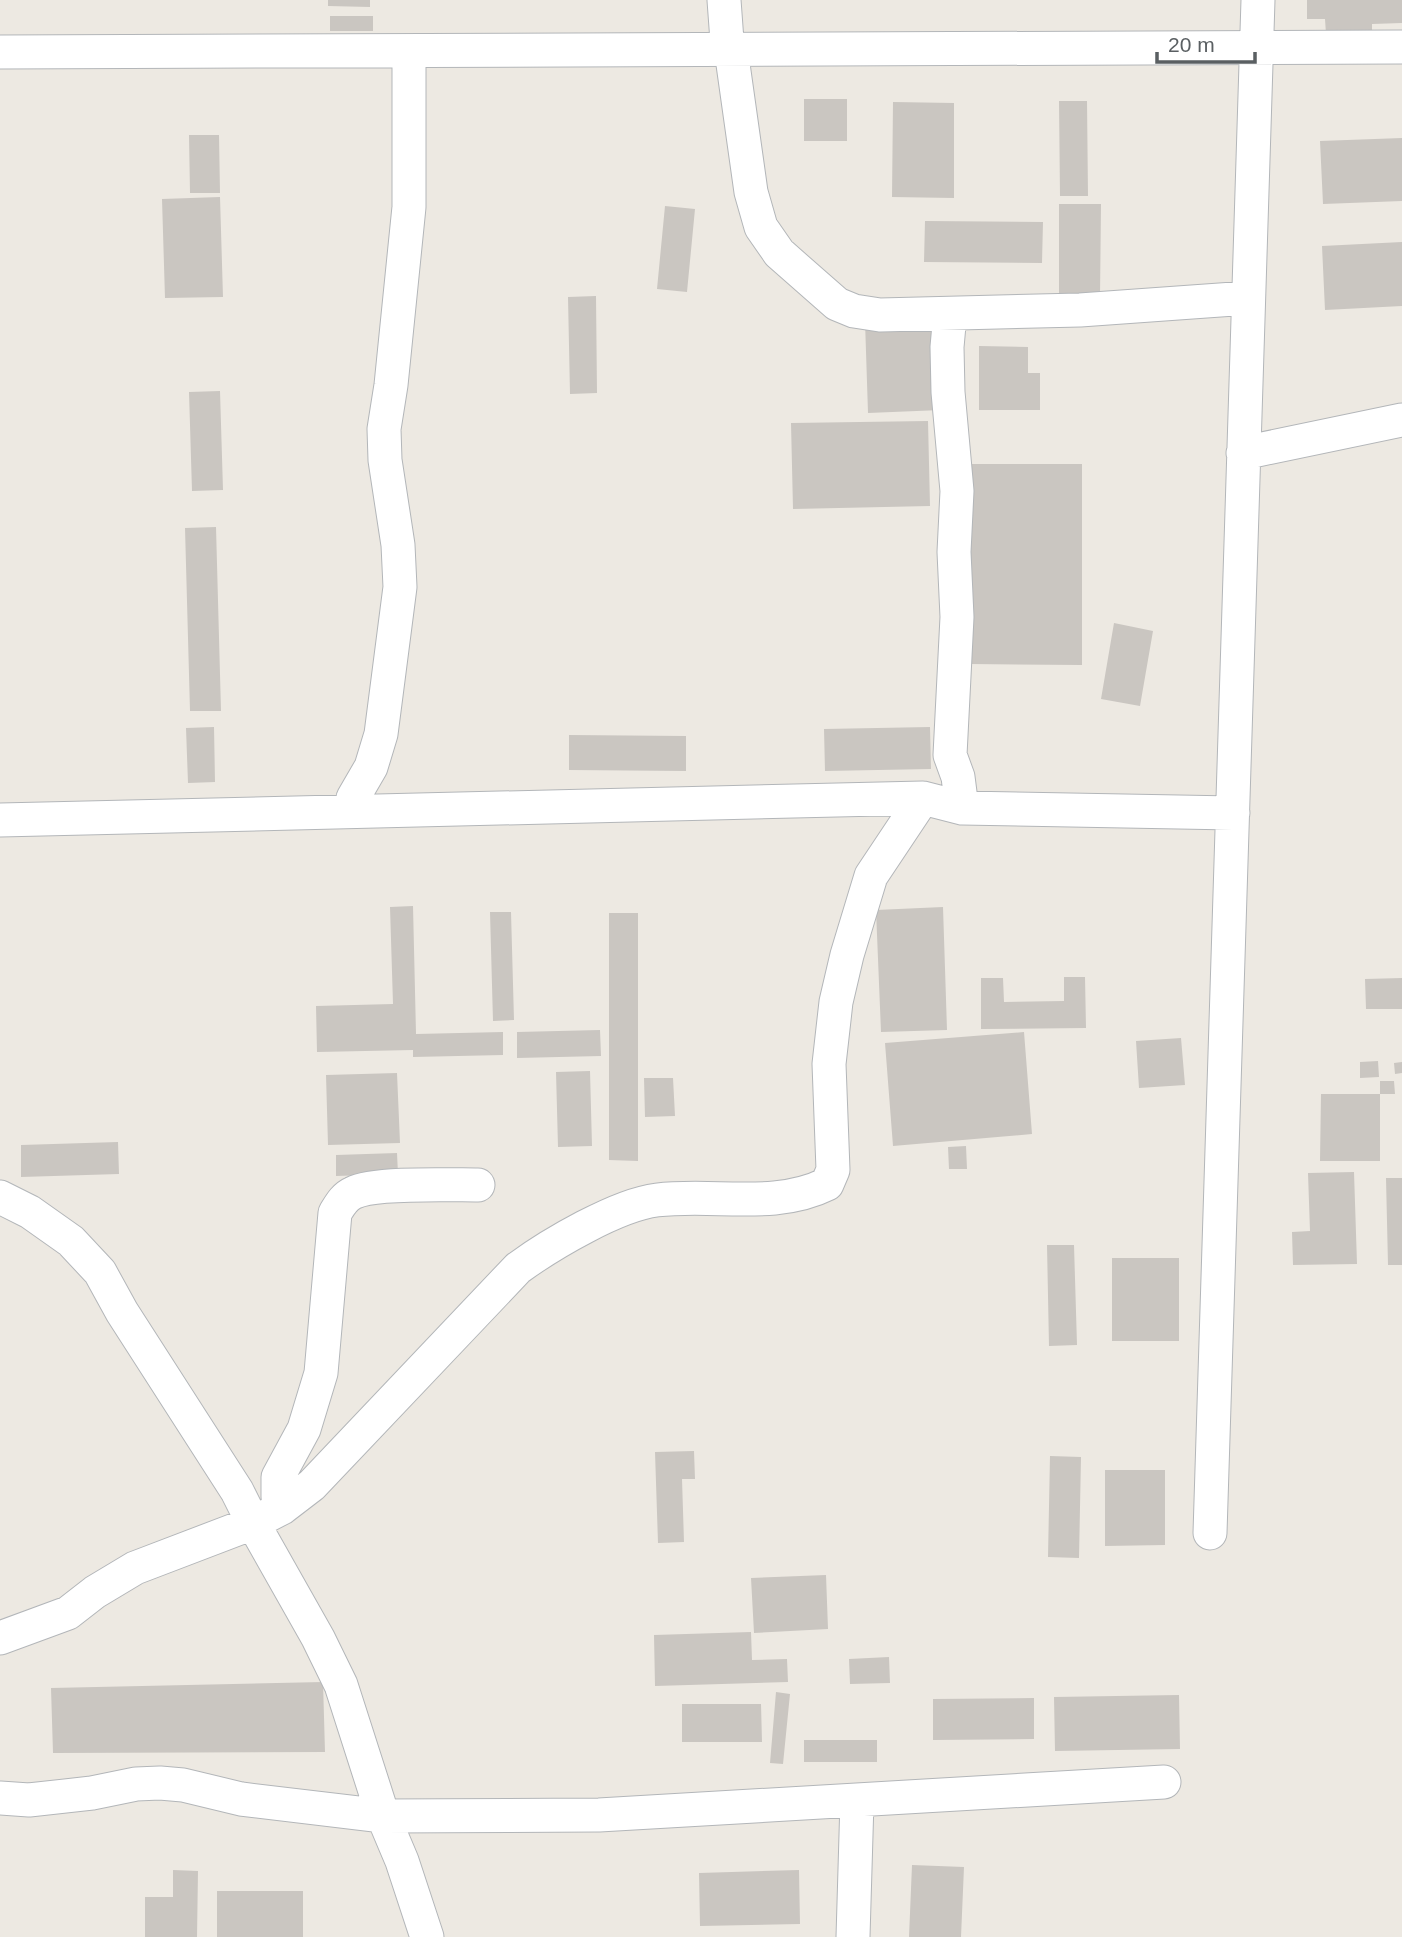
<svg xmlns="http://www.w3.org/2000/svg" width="1402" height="1937" font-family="Helvetica,sans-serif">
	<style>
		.building { fill: #cac6c1 }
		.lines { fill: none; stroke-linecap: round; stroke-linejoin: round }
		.minor-casing { stroke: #b3b6b9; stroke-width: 35 }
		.minor { stroke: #fff; stroke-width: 33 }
	</style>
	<rect width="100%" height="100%" fill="#ede9e2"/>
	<path class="building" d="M328 0H370V7L328 6Z
		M1307 0H1402V23L1372 24V32L1326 34 1325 19H1307Z
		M330 16H373V31H330Z
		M804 99H847V141H804Z
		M1059 101H1087L1088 196H1060Z
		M893 102 954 103V198L892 197Z
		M189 135H219L220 193H190Z
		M1402 138V201L1323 204 1320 141Z
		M220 197 223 297 165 298 162 199Z
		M1059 204H1101L1100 297H1059Z
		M665 206 695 209 687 292 657 289Z
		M925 221 1043 222 1042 263 924 262Z
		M1402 242V306L1325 310 1322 246Z
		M596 296 597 393 570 394 568 297Z
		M938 319 941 410 868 413 865 321Z
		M979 346 1028 347V373H1040V410H979Z
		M220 391 223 490 192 491 189 392Z
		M928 421 930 506 793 509 791 423Z
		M970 464H1082V665L970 664Z
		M216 527 221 711H190L185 528Z
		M1114 623 1153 631 1140 706 1101 699Z
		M214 727 215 782 188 783 186 728Z
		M930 727 931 769 825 771 824 729Z
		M569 735 686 736V771L569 770Z
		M413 906 416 1034 503 1032V1055L413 1057V1050L317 1052 316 1006 393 1004 390 907Z
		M943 907 947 1030 881 1032 876 910Z
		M490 912H511L514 1020 493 1021Z
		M609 913H638V1161L609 1160Z
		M1064 977H1085L1086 1028 981 1029V978H1003L1004 1002 1064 1001Z
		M1402 978V1009H1366L1365 979Z
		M600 1030 601 1056 517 1058V1032Z
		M1024 1032 1032 1134 893 1146 885 1043Z
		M1181 1038 1185 1085 1139 1088 1136 1041Z
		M1378 1061 1379 1077 1360 1078V1062Z
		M1402 1062V1073L1395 1074 1394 1063Z
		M590 1071 592 1146 558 1147 556 1072Z
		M397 1073 400 1143 328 1145 326 1075Z
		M644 1078H673L675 1116 645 1117Z
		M1380 1081H1394L1395 1094H1380Z
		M1321 1094H1380V1161H1320Z
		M118 1142 119 1174 21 1177V1145Z
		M966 1146 967 1169H949L948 1147Z
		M397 1153 398 1174 336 1176V1155Z
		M1354 1172 1357 1264 1293 1265 1292 1232 1310 1231 1308 1173Z
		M1386 1178H1402V1265H1388Z
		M1047 1245H1074L1077 1345 1049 1346Z
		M1112 1258H1179V1341H1112Z
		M694 1451 695 1479H682L684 1542 658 1543 655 1452Z
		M1050 1456 1081 1457 1079 1558 1048 1557Z
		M1105 1470H1165V1545L1105 1546Z
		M826 1575 828 1629 754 1633 751 1578Z
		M751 1632 752 1660 787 1659 788 1682 655 1686 654 1635Z
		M889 1657 890 1683 850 1684 849 1659Z
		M323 1682 325 1752 53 1753 51 1688Z
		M776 1692 790 1694 783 1764 770 1763Z
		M1179 1695 1180 1749 1055 1751 1054 1697Z
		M1034 1698V1739L933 1740V1699Z
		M682 1704H761L762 1742H682Z
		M804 1740H877V1762H804Z
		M912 1865 964 1867 961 1937H909Z
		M173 1870 198 1871 197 1937H145V1897H173Z
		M799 1870 800 1924 700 1926 699 1873Z
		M217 1891H303V1937H217Z"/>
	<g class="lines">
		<defs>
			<path id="minor" d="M724 0 727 41 731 50 751 192 761 227 779 253 837 304 854 311 880 315 1080 310 1248 298
				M0 52 1402 47
				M950 314 947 347 948 392 957 491 954 552 957 617 950 755 958 777 962 808
				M1243 453 1402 420
				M357 811 353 798 371 767 381 734 400 587 398 545 385 460 384 429 391 385 409 207V51
				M0 820 923 798 962 808 1233 813
				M0 1197 30 1212 71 1241 100 1272 122 1312 237 1491 253 1523 318 1638 341 1685 383 1816 402 1861 427 1937
				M282 1508 278 1497V1477L304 1429 321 1373 335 1213C340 1205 344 1197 353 1193 374 1182 450 1185 478 1185
				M1210 1533 1258 0
				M0 1638 68 1613 95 1592 135 1568 253 1523 282 1508 312 1485 518 1268C551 1244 617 1205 657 1200 714 1193 775 1210 827 1184L833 1170 829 1064 836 1002 847 955 871 876 923 798
				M0 1798 29 1800 92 1793 136 1784 160 1783 183 1785 241 1799 383 1816 599 1815 1164 1782
				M853 1937 857 1801"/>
		</defs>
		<use href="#minor" class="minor-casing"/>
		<use href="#minor" class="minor"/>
	</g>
	<path d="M1157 52v10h98v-10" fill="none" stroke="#5a5f62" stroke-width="3.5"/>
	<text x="1168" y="52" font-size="21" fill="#5a5f62" stroke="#ffffff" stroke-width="5" paint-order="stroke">20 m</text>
</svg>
